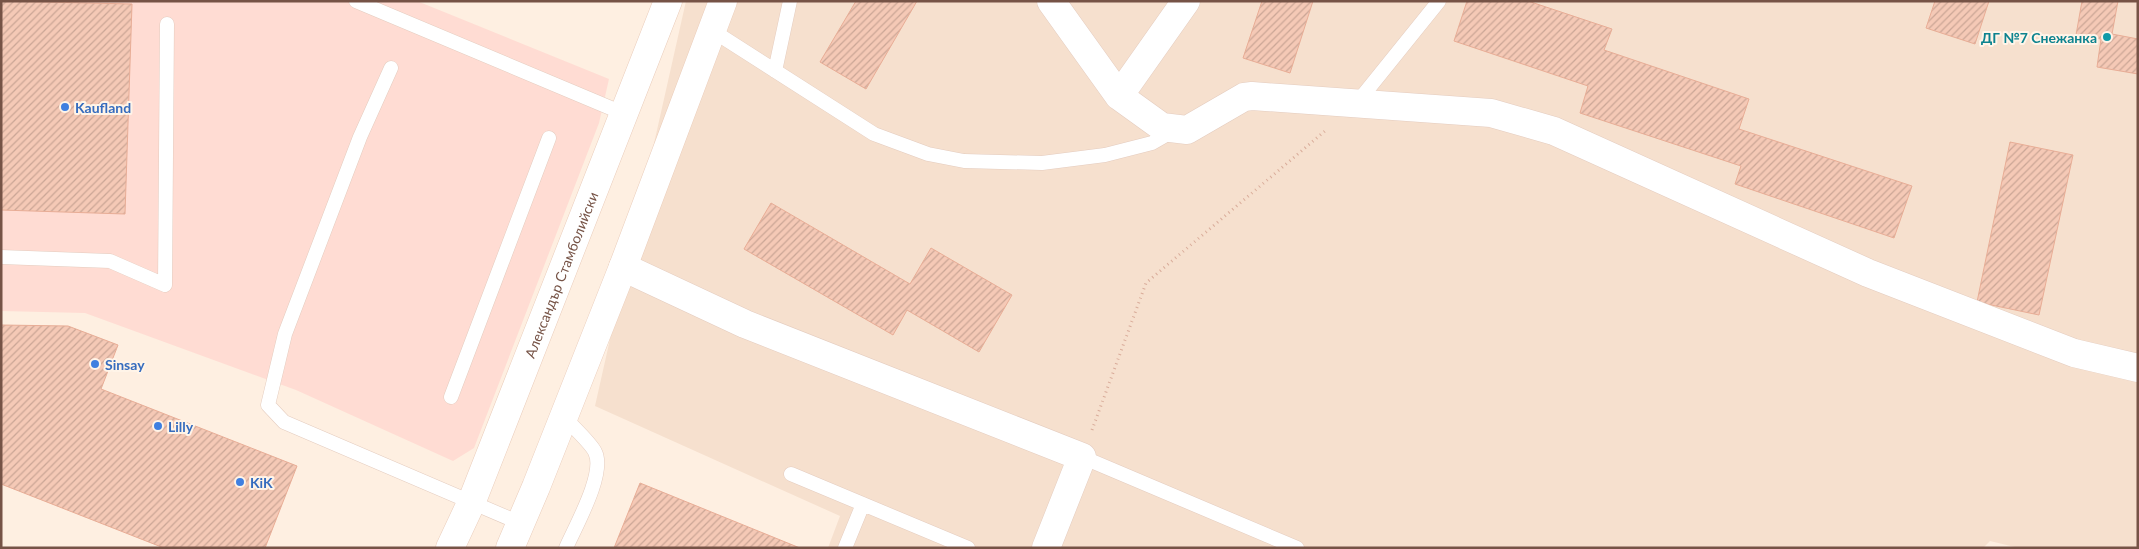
<svg xmlns="http://www.w3.org/2000/svg" width="2139" height="549" font-family="Lato,sans-serif">
	<style>
		.residential { fill: #f6e0ce }
		.commercial { fill: #ffdcd3 }
		.building { fill: url(#building-hatch); stroke: #e8ad96 }
		.lines { fill: none; stroke-linecap: round; stroke-linejoin: round }
		.service-casing { stroke: #e4ccbf; stroke-width: 15 }
		.minor-casing { stroke: #e4ccbf; stroke-width: 29 }
		.secondary-casing { stroke: #eacdbb; stroke-width: 29 }
		.path { stroke: #d9ac9a; stroke-width: 3; stroke-dasharray: 1 4; stroke-linecap: butt }
		.service { stroke: #fff; stroke-width: 14 }
		.minor { stroke: #fff; stroke-width: 28 }
		.secondary { stroke: #fff; stroke-width: 28 }
		.culture-dot { fill: #0f9aa8; stroke: #fff4e8; stroke-width: 2 }
		.shop-dot { fill: #3f7fe0; stroke: #fff4e8; stroke-width: 2 }
		.labels { text-anchor: middle; dominant-baseline: central; stroke-width: 4; stroke-linejoin: round; paint-order: stroke }
		.culture-label { font-size: 14px; font-weight: bold; fill: #0d838f; stroke: #fff4e8; text-anchor: end }
		.shop-label { font-size: 14px; font-weight: bold; fill: #366cbe; stroke: #fff4e8; text-anchor: start }
		.street-label { font-size: 14px; fill: #765346; stroke: #fff4e8 }
	</style>
	<defs>
		<pattern id="building-hatch" width="6" height="6" patternUnits="userSpaceOnUse" patternTransform="scale(1.25)"><rect width="6" height="6" fill="#f5c9b6"/><path d="M-1 1l2-2M0 6l6-6M5 7l2-2" fill="none" stroke="#cba696"/></pattern>
	</defs>
	<rect width="100%" height="100%" fill="#feefe1"/>
	<path class="residential" d="M686 1H2138V548H2019L1990 541 1983 548H828L840 516 595 406Z"/>
	<path class="commercial" d="M1 1H417L609 79 599 123 474 448 453 461 296 390 85 313 1 311Z"/>
	<path class="building" d="M1 1 132 4 125 214 1 210Z
		M856 1H917L866 89 820 62Z
		M1262 1H1313L1290 73 1243 58Z
		M1467 1H1528L1612 29 1604 50 1749 99 1739 129 1912 186 1894 238 1735 184 1741 166 1580 113 1588 86 1454 41Z
		M1935 1H1989L1975 44 1926 28Z
		M2082 1H2118L2112 34 2138 39V74L2097 67 2101 39 2076 35Z
		M2010 142 2073 155 2039 315 1977 302Z
		M771 203 910 284 931 248 1012 295 979 352 907 310 893 335 744 249Z
		M1 325 68 326 118 345 101 389 297 466 265 548H164L1 484Z
		M640 483 800 548H614Z"/>
	<g class="lines">
		<defs>
			<path id="service" d="M356 1 625 114
				M713 31 874 134 928 154 964 161 1042 163 1105 155 1152 143 1173 131
				M391 68 360 137 285 334 268 405 284 422 520 523
				M775 71 790 1
				M1356 104 1439 1
				M1 257 110 261 165 285 167 24
				M451 397 549 138
				M564 417C571 425 591 443 595 452 606 473 575 527 566 548
				M1082 457 1297 548
				M791 474 968 548
				M845 548 863 504"/>
			<path id="minor" d="M1051 1 1119 96 1162 127 1187 130 1244 97 1252 96 1491 113 1554 131 1868 273 2074 353 2138 368
				M1119 96 1186 1
				M623 267 745 324 1082 457 1046 548"/>
			<g id="secondary">
				<path id="s1" d="M450 548 472 501 668 1"/>
				<path d="M510 548 536 487 623 267 723 1"/>
			</g>
		</defs>
		<use href="#service" class="service-casing"/>
		<use href="#minor" class="minor-casing"/>
		<use href="#secondary" class="secondary-casing"/>
		<path class="path" d="M1092 430 1146 283 1325 131"/>
		<use href="#service" class="service"/>
		<use href="#minor" class="minor"/>
		<use href="#secondary" class="secondary"/>
	</g>
	<circle class="culture-dot" cx="2107" cy="37" r="5"/>
	<g class="shop-dot">
		<circle cx="65" cy="107" r="5"/>
		<circle cx="95" cy="364" r="5"/>
		<circle cx="158" cy="426" r="5"/>
		<circle cx="240" cy="482" r="5"/>
	</g>
	<g class="labels">
		<g class="culture-label">
			<text x="2097" y="37">ДГ №7 Снежанка</text>
		</g>
		<g class="shop-label">
			<text x="75" y="107">Kaufland</text>
			<text x="105" y="364">Sinsay</text>
			<text x="168" y="426">Lilly</text>
			<text x="250" y="482">KiK</text>
		</g>
		<g class="street-label">
			<text stroke="none"><textPath href="#s1" startOffset="295">Александър Стамболийски</textPath></text>
		</g>
	</g>
	<rect width="2139" height="549" fill="none" stroke="#765346" stroke-width="5"/>
</svg>
